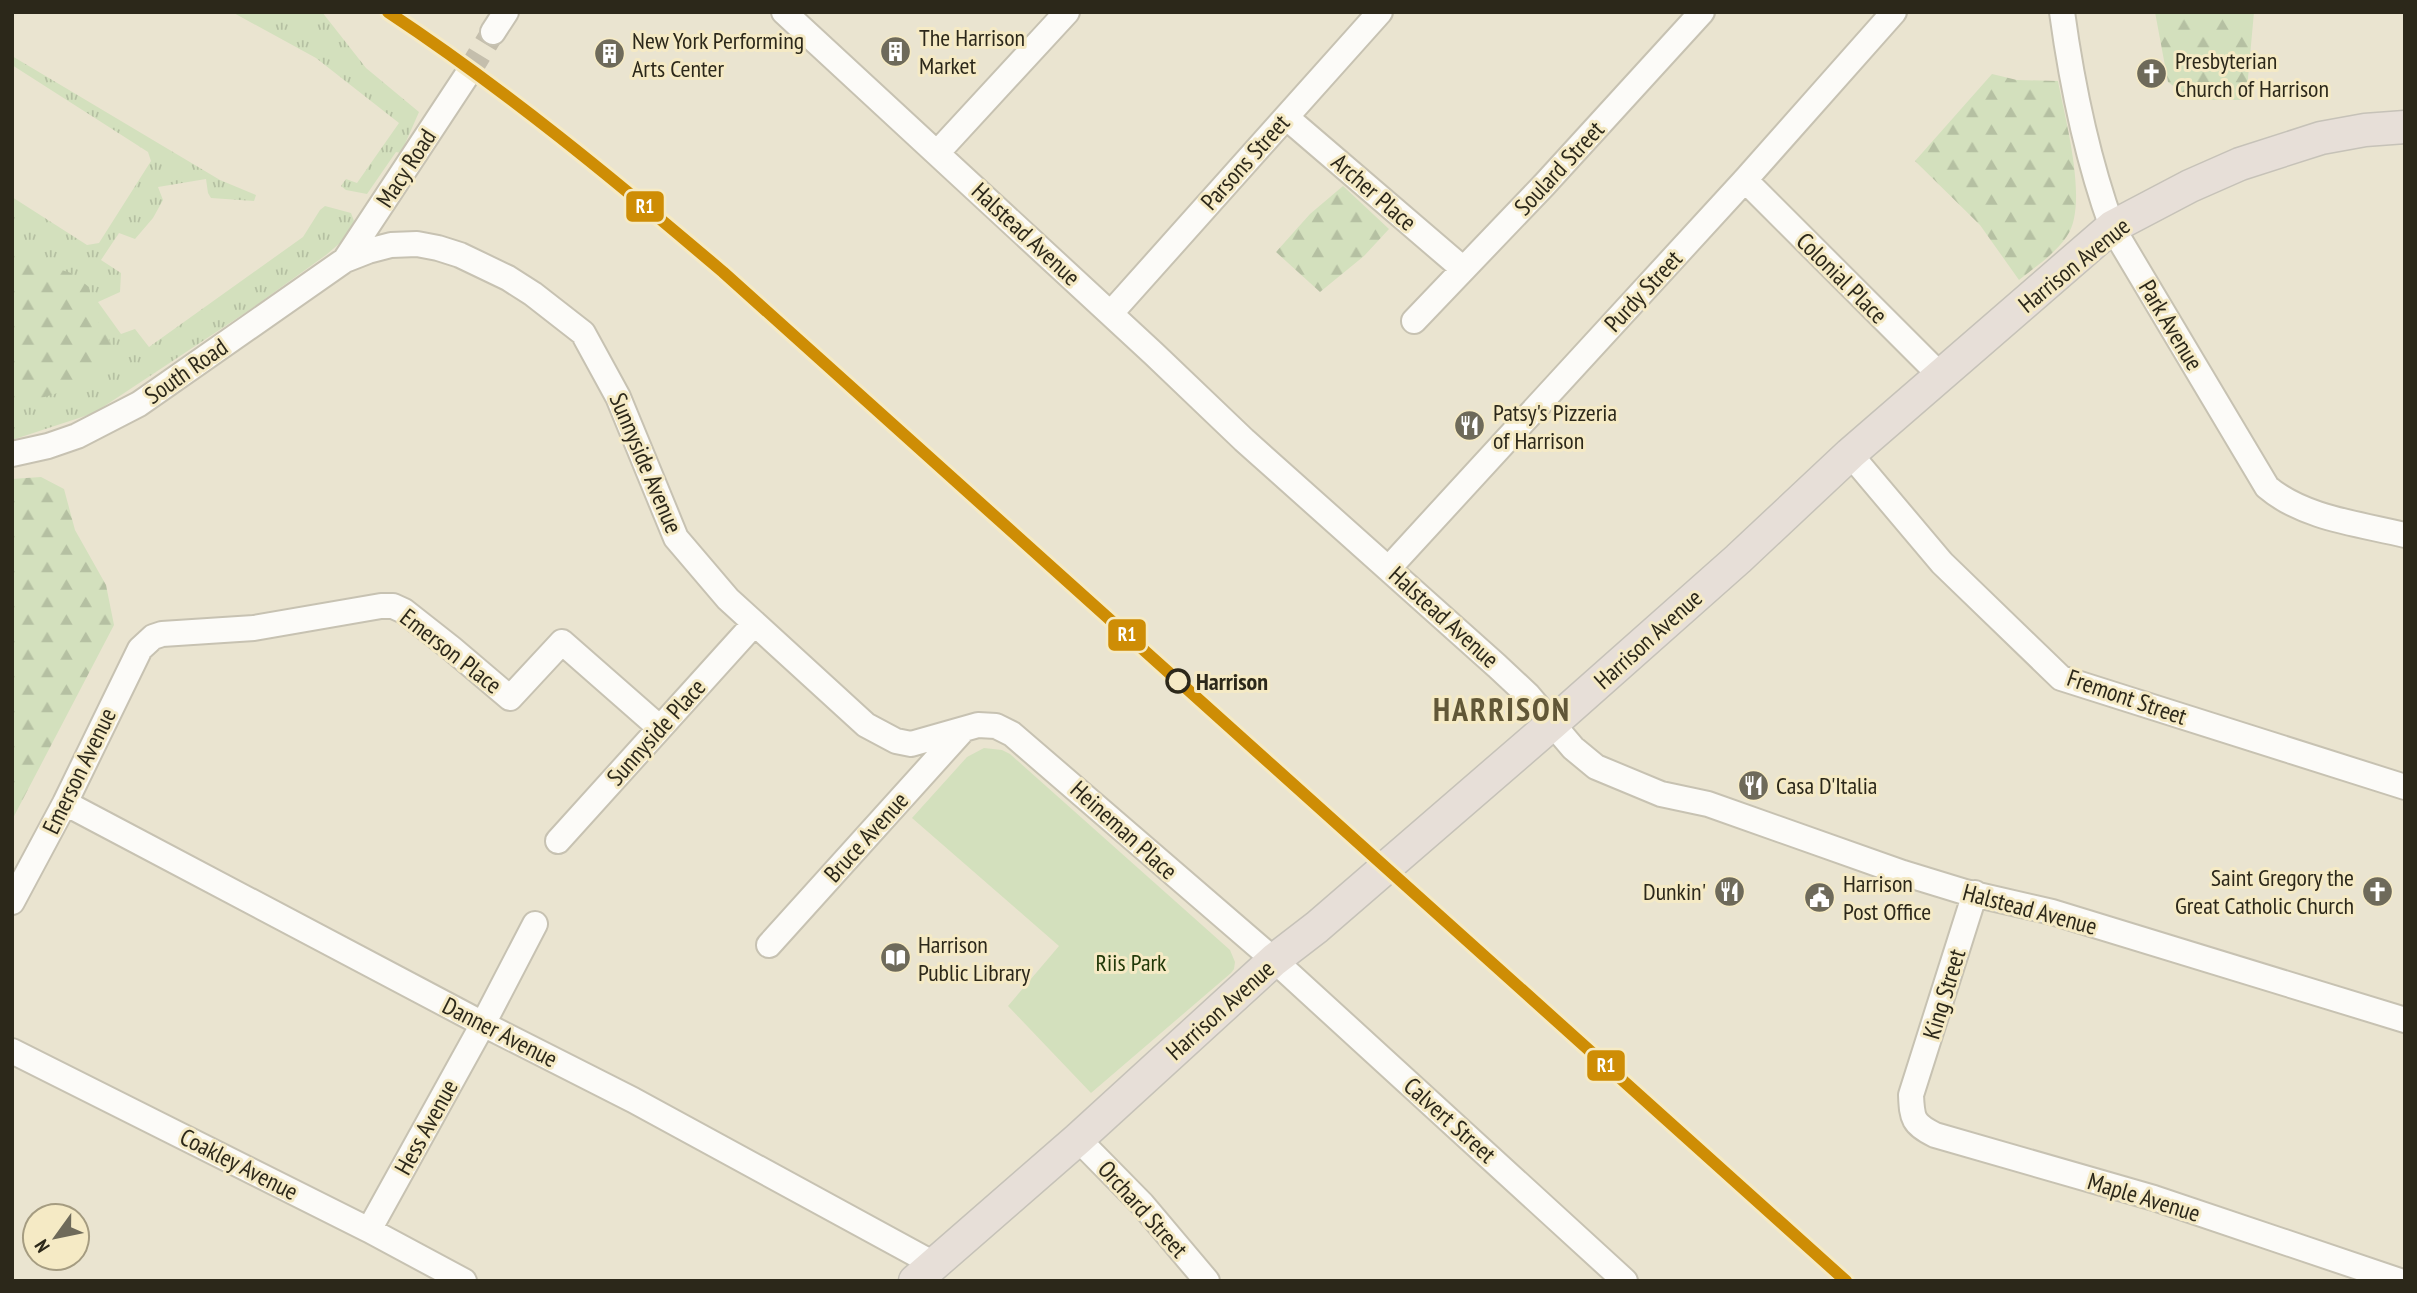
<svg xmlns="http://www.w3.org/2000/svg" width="2417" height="1293" font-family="'PT Sans Narrow',sans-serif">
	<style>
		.grass { fill: url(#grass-tufts) }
		.forest { fill: url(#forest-firs) }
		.green { fill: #d3e0bd }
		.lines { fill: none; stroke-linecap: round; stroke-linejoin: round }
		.minor-tunnel { stroke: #c4beac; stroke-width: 24; stroke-dasharray: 24 12; stroke-linecap: butt }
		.minor-casing { stroke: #c7c2b2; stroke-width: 28 }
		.major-casing { stroke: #c6c2b8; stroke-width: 35 }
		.minor { stroke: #fcfbf8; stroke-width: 24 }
		.major { stroke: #e7dfd8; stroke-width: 32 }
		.rail-1-casing { stroke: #f5eac5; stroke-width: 18 }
		.rail-1 { stroke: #ce8d05; stroke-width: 12 }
		.stop-dot { fill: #f5eac5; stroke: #2c281a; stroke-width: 3.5 }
		.labels { text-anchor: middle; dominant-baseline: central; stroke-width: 6; stroke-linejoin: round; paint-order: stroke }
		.poi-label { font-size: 24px; fill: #2c281a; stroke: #f5eac5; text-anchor: start }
		.street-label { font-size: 24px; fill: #2c281a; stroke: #f5eac5 }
		.stop-label { font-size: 24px; font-weight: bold; fill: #2c281a; stroke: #f5eac5; text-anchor: start }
		.park-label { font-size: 24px; fill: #213909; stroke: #f5eac5 }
		.district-label { font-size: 32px; font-weight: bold; letter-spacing: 2px; fill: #615737; stroke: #f5eac5 }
		.line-badge { stroke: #f5eac5; stroke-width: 2.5 }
		.badge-label { font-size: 19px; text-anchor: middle; font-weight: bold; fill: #fff }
	</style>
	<defs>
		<pattern id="grass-tufts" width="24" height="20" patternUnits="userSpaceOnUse" patternTransform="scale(1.75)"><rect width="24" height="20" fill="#d3e0bd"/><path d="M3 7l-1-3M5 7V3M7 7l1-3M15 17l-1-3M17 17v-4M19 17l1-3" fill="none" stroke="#b5c0a2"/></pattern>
		<pattern id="forest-firs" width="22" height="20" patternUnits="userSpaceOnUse" patternTransform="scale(1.75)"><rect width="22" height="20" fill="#d3e0bd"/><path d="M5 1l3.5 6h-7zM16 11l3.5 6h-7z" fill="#b5c0a2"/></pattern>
	</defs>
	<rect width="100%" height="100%" fill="#eae4d0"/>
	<path class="grass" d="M232 12H322L366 68 419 112 401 153 396 152 367 194 346 190 341 186 346 179 357 183 399 123 316 58Z
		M12 56 220 180 256 195 254 201 211 198 208 193 206 179 158 187 163 200 153 218 135 239 119 233 101 260 121 273 120 292 98 302 121 334 135 329 149 347 303 237 320 210 325 206 351 213 354 221 348 236 326 255 251 309 94 413 12 440V197L87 245 99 243 151 161 148 152 12 65Z"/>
	<path class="forest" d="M2155 12H2254L2246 100H2192L2168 82Z
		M1992 74 2017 80 2058 81C2065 119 2089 204 2067 236 2055 254 2035 267 2019 280L1980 225 1915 161Z
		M1343 186 1389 229 1364 256 1320 292 1276 252 1310 214Z
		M12 242 43 264 71 273 89 287 94 314 115 350 86 384 32 401 12 405Z
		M41 477 64 489 75 530 106 585 114 625 12 820V479Z"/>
	<path class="green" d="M984 748 1002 750 1010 754 1230 950 1235 962 1234 969 1231 973 1091 1093 1008 1006 1059 946 912 818 967 757Z"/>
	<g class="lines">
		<path class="minor-tunnel" d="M467 75 493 32"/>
		<defs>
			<path id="minor" d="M784 12 1154 354 1244 440 1497 666 1528 695 1573 748 1596 767 1661 794 1708 804 1903 873 1965 892 2052 912 2405 1020
				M2062 12C2072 85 2087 158 2112 227L2267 487C2303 518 2360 524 2405 535
				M493 32 506 12
				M1286 117 1462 268
				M937 153 1067 12
				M1745 180 1941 376
				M345 260 467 75
				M1111 313 1380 12
				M1414 321 1544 185 1702 12
				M12 454 48 446 77 436 139 404 345 260 368 251 391 245 417 244 438 248 460 255 508 278 533 294 583 333 618 397 676 538 728 599 866 725 896 741 911 744 978 725 996 726 1012 734 1274 960 1625 1281
				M1850 454 1942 563 2061 678 2405 787
				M1389 568 1745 180 1894 12
				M65 803 483 1024 633 1100 934 1264
				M558 841 754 624
				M1975 893 1911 1095C1912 1119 1913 1124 1935 1135L2154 1198 2400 1281
				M12 902 65 803 140 649 153 637 162 634 254 628 381 606H393L404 611 451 648 510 698 562 642 660 728
				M769 945 963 730
				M12 1051 369 1230 464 1281
				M1078 1139 1142 1204 1207 1281
				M369 1230 483 1024 535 924"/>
			<path id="major" d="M915 1281 1078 1139 1274 960 1317 927 1553 723 1738 559 1850 454 2112 227 2190 186 2240 164 2321 138 2365 130 2405 127"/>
		</defs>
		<use href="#minor" class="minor-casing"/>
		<use href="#major" class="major-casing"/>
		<use href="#minor" class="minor"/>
		<use href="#major" class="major"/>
		<defs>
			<path id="rail-1" d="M388 12C506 90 616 181 723 272L1846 1281"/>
		</defs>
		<use href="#rail-1" class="rail-1-casing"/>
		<use href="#rail-1" class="rail-1"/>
	</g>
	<defs>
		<symbol id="building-disc" viewBox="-11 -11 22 22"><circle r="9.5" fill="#6e6a5a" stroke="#f5eac5"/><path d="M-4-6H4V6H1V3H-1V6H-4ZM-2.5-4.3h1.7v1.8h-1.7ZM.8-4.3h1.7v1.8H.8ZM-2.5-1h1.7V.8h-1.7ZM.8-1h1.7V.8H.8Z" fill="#fff"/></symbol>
		<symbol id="church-disc" viewBox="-11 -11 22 22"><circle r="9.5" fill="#6e6a5a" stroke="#f5eac5"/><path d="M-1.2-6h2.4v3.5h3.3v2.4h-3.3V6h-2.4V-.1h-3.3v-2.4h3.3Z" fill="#fff"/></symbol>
		<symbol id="restaurant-disc" viewBox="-11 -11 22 22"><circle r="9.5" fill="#6e6a5a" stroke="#f5eac5"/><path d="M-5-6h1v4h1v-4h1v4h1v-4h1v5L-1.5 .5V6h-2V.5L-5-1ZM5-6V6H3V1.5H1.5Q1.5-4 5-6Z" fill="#fff"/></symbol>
		<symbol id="civic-disc" viewBox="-11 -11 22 22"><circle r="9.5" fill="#6e6a5a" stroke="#f5eac5"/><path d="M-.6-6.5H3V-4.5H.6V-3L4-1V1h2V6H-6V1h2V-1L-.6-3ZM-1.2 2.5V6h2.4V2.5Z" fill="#fff"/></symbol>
		<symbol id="library-disc" viewBox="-11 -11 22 22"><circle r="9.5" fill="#6e6a5a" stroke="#f5eac5"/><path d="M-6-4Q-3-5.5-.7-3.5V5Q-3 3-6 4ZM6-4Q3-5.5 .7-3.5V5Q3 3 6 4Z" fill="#fff"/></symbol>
	</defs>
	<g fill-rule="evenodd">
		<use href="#building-disc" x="878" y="34" width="35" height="35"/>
		<use href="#building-disc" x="592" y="36" width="35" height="35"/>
		<use href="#church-disc" x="2134" y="56" width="35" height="35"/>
		<use href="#restaurant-disc" x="1452" y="408" width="35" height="35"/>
		<use href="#restaurant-disc" x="1736" y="768" width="35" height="35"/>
		<use href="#restaurant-disc" x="1712" y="874" width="35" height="35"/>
		<use href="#church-disc" x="2360" y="874" width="35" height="35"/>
		<use href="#civic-disc" x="1802" y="880" width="35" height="35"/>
		<use href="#library-disc" x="878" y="940" width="35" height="35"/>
	</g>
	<circle class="stop-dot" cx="1178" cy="681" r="11"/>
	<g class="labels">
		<g class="poi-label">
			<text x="919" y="37">The Harrison<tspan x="919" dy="28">Market</tspan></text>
			<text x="632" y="40">New York Performing<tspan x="632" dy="28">Arts Center</tspan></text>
			<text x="2175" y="60">Presbyterian<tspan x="2175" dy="28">Church of Harrison</tspan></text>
			<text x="1493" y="412">Patsy's Pizzeria<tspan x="1493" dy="28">of Harrison</tspan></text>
			<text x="1776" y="785">Casa D'Italia</text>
			<text x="2354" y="877" text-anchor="end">Saint Gregory the<tspan x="2354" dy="28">Great Catholic Church</tspan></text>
			<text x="1843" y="883">Harrison<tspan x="1843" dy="28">Post Office</tspan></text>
			<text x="1706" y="891" text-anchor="end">Dunkin'</text>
			<text x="918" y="944">Harrison<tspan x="918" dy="28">Public Library</tspan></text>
		</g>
		<g class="street-label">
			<text transform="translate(1245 162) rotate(-48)">Parsons Street</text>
			<text transform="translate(406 168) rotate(-57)">Macy Road</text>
			<text transform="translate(1559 168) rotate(-47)">Soulard Street</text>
			<text transform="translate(1374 192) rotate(41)">Archer Place</text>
			<text transform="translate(1026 234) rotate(43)">Halstead Avenue</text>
			<text transform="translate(2074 265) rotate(-39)">Harrison Avenue</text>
			<text transform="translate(1842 278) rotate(45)">Colonial Place</text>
			<text transform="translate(1643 291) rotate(-47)">Purdy Street</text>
			<text transform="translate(2171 325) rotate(59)">Park Avenue</text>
			<text transform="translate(186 371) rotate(-35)">South Road</text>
			<text transform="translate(646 463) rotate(67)">Sunnyside Avenue</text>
			<text transform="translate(1444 617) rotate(42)">Halstead Avenue</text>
			<text transform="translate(1648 639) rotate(-42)">Harrison Avenue</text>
			<text transform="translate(451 651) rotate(38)">Emerson Place</text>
			<text transform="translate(2127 697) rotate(19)">Fremont Street</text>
			<text transform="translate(656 732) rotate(-48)">Sunnyside Place</text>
			<text transform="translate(79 771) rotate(-64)">Emerson Avenue</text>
			<text transform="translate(1124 830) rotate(42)">Heineman Place</text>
			<text transform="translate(866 837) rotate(-48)">Bruce Avenue</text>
			<text transform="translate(2030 909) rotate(15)">Halstead Avenue</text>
			<text transform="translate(1944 994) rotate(-73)">King Street</text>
			<text transform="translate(1220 1010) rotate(-42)">Harrison Avenue</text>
			<text transform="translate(500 1032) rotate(27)">Danner Avenue</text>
			<text transform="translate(1450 1120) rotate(42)">Calvert Street</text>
			<text transform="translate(426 1127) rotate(-61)">Hess Avenue</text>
			<text transform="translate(239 1164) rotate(27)">Coakley Avenue</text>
			<text transform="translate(2144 1197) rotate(17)">Maple Avenue</text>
			<text transform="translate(1143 1209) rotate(48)">Orchard Street</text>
		</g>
		<g class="stop-label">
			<text x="1196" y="681">Harrison</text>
		</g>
		<g class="park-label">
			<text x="1131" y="962">Riis Park</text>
		</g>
		<g class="district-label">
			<text x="1502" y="709">HARRISON</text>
		</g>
	</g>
	<g class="line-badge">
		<rect x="625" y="190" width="40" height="33" rx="7" fill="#ce8d05"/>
		<rect x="1107" y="618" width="40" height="34" rx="7" fill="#ce8d05"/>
		<rect x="1586" y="1049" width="40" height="33" rx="7" fill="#ce8d05"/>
	</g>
	<g class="badge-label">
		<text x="645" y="213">R1</text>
		<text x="1127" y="641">R1</text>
		<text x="1606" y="1072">R1</text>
	</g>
	<rect width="2417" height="1293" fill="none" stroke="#2c281a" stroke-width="28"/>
	<g transform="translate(56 1237) rotate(237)"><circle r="33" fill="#f5eac5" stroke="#a59c81" stroke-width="2"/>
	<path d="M0-5L12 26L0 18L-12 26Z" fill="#6e6a5a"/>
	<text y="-10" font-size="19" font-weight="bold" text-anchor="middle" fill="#2c281a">N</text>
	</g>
</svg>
